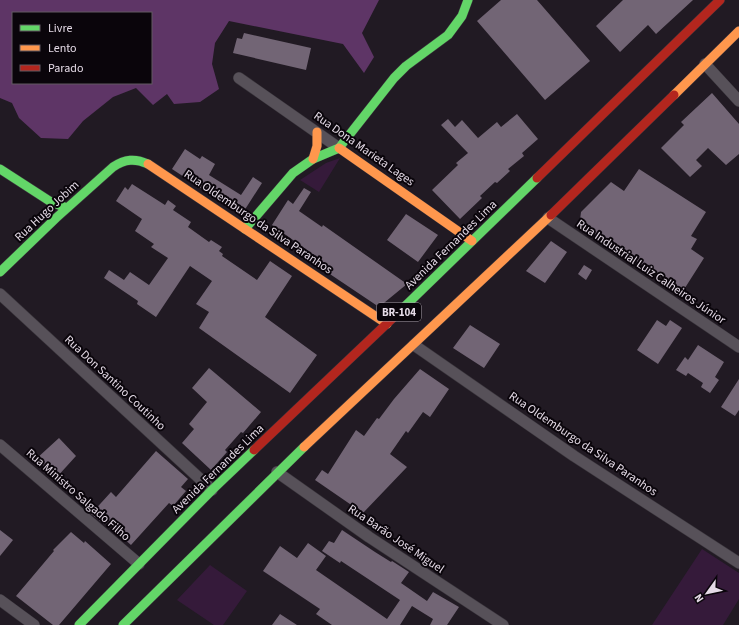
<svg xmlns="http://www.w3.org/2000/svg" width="739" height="625" font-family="'Source Sans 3',sans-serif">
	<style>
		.green { fill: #351a3a }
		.forest { fill: #5e3566; fill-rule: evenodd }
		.building { fill: #726575 }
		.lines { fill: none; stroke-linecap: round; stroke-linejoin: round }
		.street-casing { stroke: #3a353c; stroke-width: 12 }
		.fast-casing { stroke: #3a353c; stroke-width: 10 }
		.slow-casing { stroke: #3a353c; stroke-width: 10 }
		.jam-casing { stroke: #3a353c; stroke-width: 10 }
		.street { stroke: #575159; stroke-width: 11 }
		.fast { stroke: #63d668; stroke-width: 9 }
		.slow { stroke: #ff974d; stroke-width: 9 }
		.jam { stroke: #b3261e; stroke-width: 9 }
		.labels { text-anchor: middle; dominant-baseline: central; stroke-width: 4; stroke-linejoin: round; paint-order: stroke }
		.shield { fill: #0a050b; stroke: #a39ba5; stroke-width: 1 }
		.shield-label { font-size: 11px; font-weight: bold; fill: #e5dbe7 }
		.street-label { font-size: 12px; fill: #e5dbe7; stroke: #0a050b }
	</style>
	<rect width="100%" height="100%" fill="#211a23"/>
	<path class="green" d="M340 158 319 192 300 180 326 163Z
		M702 549 739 573V599L723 625H652Z
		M210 565 247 591 223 625H214L177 600Z"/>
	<path class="forest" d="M0 0H379L362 33 374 57 364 73 343 44 229 21 215 43 212 64 219 89 200 102 174 104 167 94 153 105 136 88 113 97 83 121 68 139 41 138 19 118 12 103 0 98ZM13 13H151V83H13Z"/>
	<path class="building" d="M501 0H537L590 61 545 100 477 21Z
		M623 0H693L656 34 648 25 620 52 596 26Z
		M244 33 311 48 306 70 233 53 237 38 242 39Z
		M712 93 739 124V154L726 165 708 148 696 160 702 166 690 177 661 148 684 125 681 122Z
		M517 114 538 139 522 153 524 156 508 169 510 171 497 183 495 182 480 196 482 198 460 219 432 190 458 165 456 163 468 153 441 125 448 119 455 127 462 120 478 138 497 122 501 127Z
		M185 149 200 159 202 156 215 164 209 175 241 195 253 177 262 183 244 211 230 202 228 206 172 169Z
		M639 169 706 212 691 236 697 239 691 249 704 258 683 291 591 232 584 226 580 220 581 212 611 182 624 191Z
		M132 184 165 205 168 200 176 206 173 210 191 222 188 227 209 242 211 240 222 247 219 251 223 254 222 256 257 280 270 261 292 276 265 317 317 355 290 393 199 328 209 312 196 304 212 281 190 266 156 317 137 304 138 301 104 278 109 270 124 280 130 272 149 285 168 258 151 247 154 244 135 231 142 219 116 201 125 187 128 190Z
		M304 188 311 192 299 211 322 227 323 225 407 284 379 307 303 256 307 250 272 225 288 200 293 204Z
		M406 214 438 235 418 262 387 240Z
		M551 241 567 252 545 283 526 271Z
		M584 265 592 270 586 280 578 274Z
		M657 320 666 326 670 320 682 328 658 364 637 350Z
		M470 325 500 344 484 368 453 348Z
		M698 345 724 362 715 377 719 380 710 393 701 387 703 383 688 373 686 376 676 370 685 357 688 360Z
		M209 368 261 412 243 433 241 432 225 450 227 452 211 470 182 443 194 429 189 424 207 402 192 388Z
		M420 369 449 389 430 417 423 412 408 433 406 431 390 454 407 467 363 513 315 480 322 470 328 474 356 430 364 436 377 418 379 419 394 399Z
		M739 379V410L735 416 721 407Z
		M59 438 76 456 56 478 36 459Z
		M156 451 188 479 181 487 186 491 173 506 169 503 131 545 105 522 104 524 91 514 111 492 116 497Z
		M0 530 13 540 0 556Z
		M342 530 375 552 391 562 392 561 409 572 401 583 427 601 433 592 459 607 447 625H430L433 619 412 606 400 625H332L316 614 320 609 263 571 280 546 297 558 308 543 326 556 316 570 387 619 400 600 341 561 340 563 322 551 329 541 334 543Z
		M71 532 84 543 85 541 111 564 59 625H53L16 596 54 551 53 550Z
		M280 614 297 625H272Z"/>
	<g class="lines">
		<defs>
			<path id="street" d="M705 64 739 101
				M239 78 339 148
				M548 218 739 347
				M0 294 212 490
				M414 345 574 456 739 563
				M0 445 139 564
				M277 472 369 537 503 625
				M0 600 34 625"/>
			<path id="fast" d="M0 169 51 202 67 208
				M245 229 293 173 313 159 339 148 394 78 406 66 448 35 462 16 468 0
				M0 272 56 218 113 167C125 159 135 158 148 164
				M398 313 537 178
				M79 625 212 490 254 450
				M123 625 304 447"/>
			<path id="slow" d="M674 95 739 31
				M339 148 472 241
				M313 159 317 146V132
				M148 164 387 324
				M304 447 551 215"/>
			<path id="jam" d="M537 178 720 0
				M551 215 674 95
				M254 450 398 313"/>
		</defs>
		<use href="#street" class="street-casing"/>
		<use href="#fast" class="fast-casing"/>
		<use href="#slow" class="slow-casing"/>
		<use href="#jam" class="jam-casing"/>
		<use href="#street" class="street"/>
		<use href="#fast" class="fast"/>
		<use href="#slow" class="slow"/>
		<use href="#jam" class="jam"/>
	</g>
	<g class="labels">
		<rect class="shield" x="377" y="303" width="44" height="18" rx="3"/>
		<g class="shield-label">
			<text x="399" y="312">BR-104</text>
		</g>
		<g class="street-label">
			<text transform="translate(364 149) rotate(35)">Rua Dona Marieta Lages</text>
			<text transform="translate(47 211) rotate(-43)">Rua Hugo Jobim</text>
			<text transform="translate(258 222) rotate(34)">Rua Oldemburgo da Silva Paranhos</text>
			<text transform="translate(451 245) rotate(-44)">Avenida Fernandes Lima</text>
			<text transform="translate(651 272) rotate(34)">Rua Industrial Luiz Calheiros Júnior</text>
			<text transform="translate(115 383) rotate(43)">Rua Don Santino Coutinho</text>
			<text transform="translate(583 444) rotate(34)">Rua Oldemburgo da Silva Paranhos</text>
			<text transform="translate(218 469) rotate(-44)">Avenida Fernandes Lima</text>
			<text transform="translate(78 495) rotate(41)">Rua Ministro Salgado Filho</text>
			<text transform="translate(396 539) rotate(34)">Rua Barão José Miguel</text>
		</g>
	</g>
	<rect x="12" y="12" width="140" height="72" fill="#0a050b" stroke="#625b63"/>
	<rect x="20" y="25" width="20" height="6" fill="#63d668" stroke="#625b63"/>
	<text x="48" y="32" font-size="12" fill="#e5dbe7">Livre</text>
	<rect x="20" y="45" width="20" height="6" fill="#ff974d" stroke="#625b63"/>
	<text x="48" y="52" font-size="12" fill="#e5dbe7">Lento</text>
	<rect x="20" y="65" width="20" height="6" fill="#b3261e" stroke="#625b63"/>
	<text x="48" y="72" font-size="12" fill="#e5dbe7">Parado</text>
	<g transform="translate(707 593) rotate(237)" stroke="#0a050b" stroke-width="3" paint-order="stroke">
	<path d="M0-3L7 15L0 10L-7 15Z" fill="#e5dbe7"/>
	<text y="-6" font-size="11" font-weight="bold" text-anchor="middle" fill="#e5dbe7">N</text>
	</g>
</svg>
